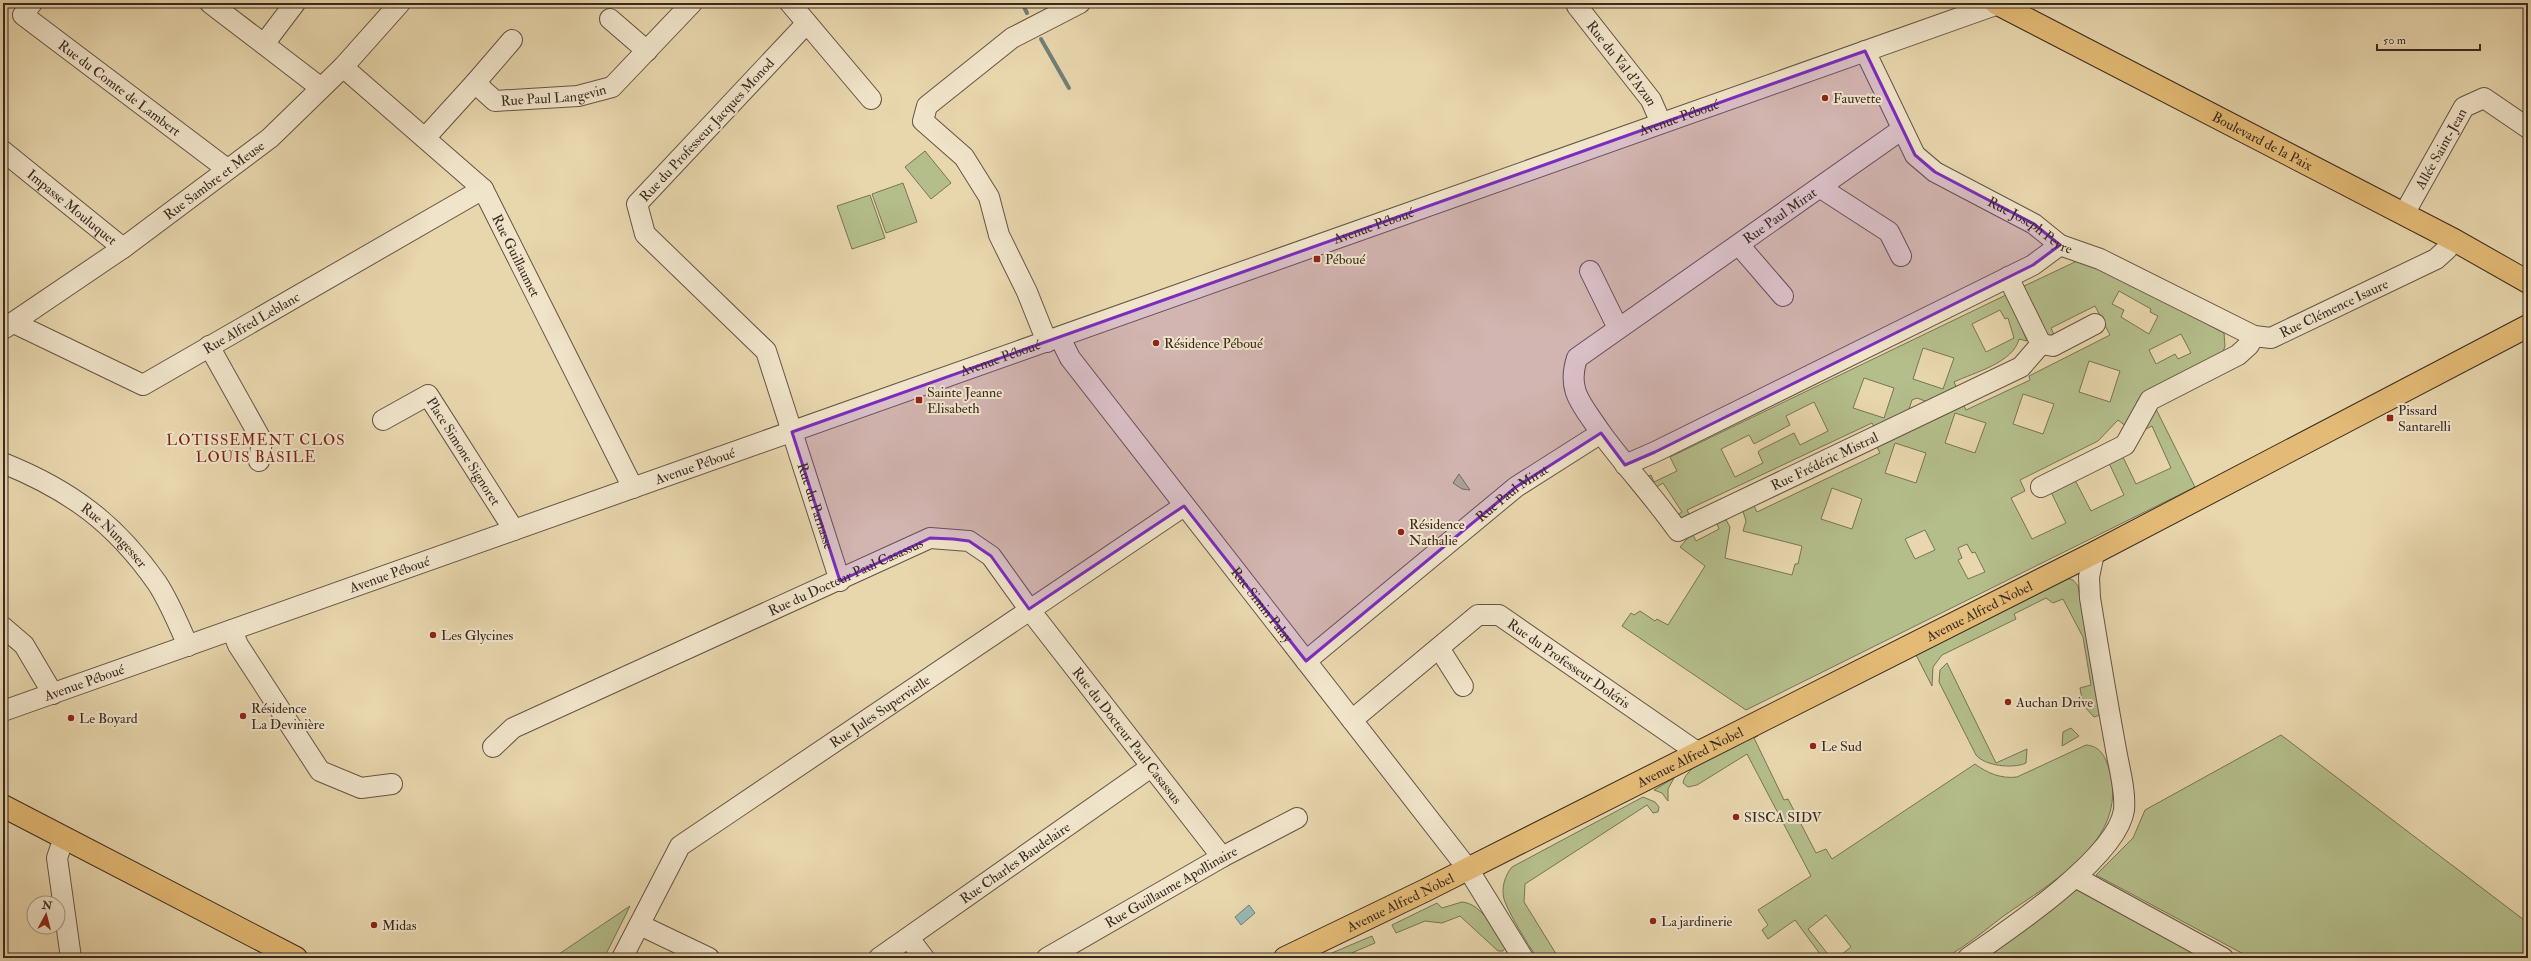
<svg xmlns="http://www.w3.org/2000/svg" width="2531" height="961" font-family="'IM FELL Double Pica',serif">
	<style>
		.green { fill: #b4be8b; stroke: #777456; fill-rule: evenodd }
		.water { fill: #99b7b3; stroke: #737e78 }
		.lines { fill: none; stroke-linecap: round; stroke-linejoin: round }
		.stream { stroke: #737e78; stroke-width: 4 }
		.minor-casing { stroke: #665443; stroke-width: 22 }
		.major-casing { stroke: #3a2920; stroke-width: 24 }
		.minor { stroke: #f0e4ca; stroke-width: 20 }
		.major { stroke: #e4bb76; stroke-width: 22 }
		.marked { fill: #7b2cbf; fill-opacity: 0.2; stroke: #7b2cbf; stroke-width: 3; stroke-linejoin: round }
		.poi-dot { fill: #8f2418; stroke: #f0e4ca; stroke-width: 1.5 }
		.labels { text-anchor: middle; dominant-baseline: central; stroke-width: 4; stroke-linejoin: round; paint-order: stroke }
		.street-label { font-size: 14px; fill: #3a2920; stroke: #f0e4ca }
		.poi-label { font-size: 14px; fill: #3a2920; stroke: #f0e4ca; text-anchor: start }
		.neighbourhood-label { font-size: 15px; letter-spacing: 1px; fill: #7a1f14; stroke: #f0e4ca }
	</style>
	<rect width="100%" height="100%" fill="#e8d6ad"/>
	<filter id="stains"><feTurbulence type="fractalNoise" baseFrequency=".005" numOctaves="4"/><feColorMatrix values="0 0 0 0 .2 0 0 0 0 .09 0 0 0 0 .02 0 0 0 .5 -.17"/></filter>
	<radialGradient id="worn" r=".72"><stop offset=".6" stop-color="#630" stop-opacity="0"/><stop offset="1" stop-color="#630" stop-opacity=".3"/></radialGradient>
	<path class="green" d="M925 151 951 183 931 199 905 167Z
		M903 183 917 222 886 233 872 194Z
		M870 195 885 238 852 249 837 206Z
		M2077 261H2086L2224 333 2225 346 2223 352 2139 399 2128 420 2127 427 2118 420 2098 441 2020 480 2025 491 2011 498 2032 539 2066 523 2050 490 2074 478 2091 511 2124 495 2108 461 2122 455 2136 484 2171 468 2152 426 2144 430 2156 409 2195 487 1746 710 1622 626 1631 613 1634 615 1640 611 1655 621 1657 619 1668 625 1705 566 1680 547 1692 533 1696 541 1719 529 1716 522 1725 518 1730 527 1725 558 1792 575 1795 564H1798L1802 546 1743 531 1746 521 1742 508 1753 504 1757 512 1880 453 1876 445 1962 402 1966 410 2030 380 2029 376 2110 335 2095 306 2051 328 2056 339 2046 337 2020 288ZM2119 291 2151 309 2150 312 2158 316 2149 334 2121 317 2124 310 2112 304ZM2181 334 2191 353 2178 359 2175 354 2156 364 2149 350ZM2089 361 2120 371 2110 402 2079 392ZM2023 394 2054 404 2043 434 2013 424ZM1955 413 1986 423 1975 453 1945 443ZM1895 443 1926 453 1916 483 1885 473ZM1832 488 1862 499 1852 529 1821 519ZM1925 530 1935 550 1915 559 1905 539ZM1967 544 1972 553 1975 552 1985 572 1968 579 1958 560 1962 558 1958 548Z
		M2008 294 2027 341 2019 339C2013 363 1975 372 1954 382L1958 391 1933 404 1917 398 1912 400 1906 418 1877 432 1872 423 1687 510 1691 518 1674 517 1682 512 1663 483 1655 488 1644 478 1651 475 1654 482 1677 471 1670 457ZM2000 310 2005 319 2008 318 2014 338 1986 352 1972 324ZM1923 348 1954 358 1943 389 1913 379ZM1864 378 1894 388 1884 418 1853 408ZM1814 402 1828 431 1800 445 1794 433 1760 450 1758 452 1763 463 1735 477 1721 449 1749 435 1754 444 1790 425 1786 416Z
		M1459 474 1470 490 1462 489 1453 483Z
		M2064 577 2073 580 2078 586 2100 715 2094 717 2083 705 2080 688 2091 685 2083 637 2063 599 2053 603 2046 598 2014 614 2016 619 1942 655 1933 667 1932 686 1915 653Z
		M1947 663 1996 763 2027 749 2026 763C2013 769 1985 766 1976 755L1939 682 1940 670Z
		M2071 728 2079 736 2062 746 2063 732Z
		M1756 733 1758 736 1754 738 1784 800 1788 799 1816 853 1826 849 1832 859 1975 764C1987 773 2001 779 2017 777L2086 745C2101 746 2106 758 2110 772 2128 841 2052 882 2005 915 1986 929 1967 946 1946 957 1938 961 1853 958 1837 958L1851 947 1826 915 1808 929 1831 958H1823L1795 920 1768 939 1762 930 1768 925 1758 910 1811 876 1747 754 1697 785 1688 787 1683 783C1685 763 1740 742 1756 733Z
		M2281 735 2528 923V958H2251L2096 875 2133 838 2145 810Z
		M1674 778 1668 789V801L1662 793 1654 790Z
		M1643 797 1655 802 1659 807 1658 812 1653 813 1647 805 1525 884 1524 902 1558 957 1541 958 1536 956C1528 945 1508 912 1504 899 1501 888 1505 875 1512 867Z
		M2075 888 2204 958H1974Z
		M1462 902C1483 904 1495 932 1505 948L1503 951H1498L1460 916 1442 923 1425 921 1396 933 1392 925 1437 903 1442 908Z
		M630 906 604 958H555L556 956Z
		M1372 936 1375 943 1340 958H1320Z"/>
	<path class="water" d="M1249 905 1255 913 1241 925 1235 917Z"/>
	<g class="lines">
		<path class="stream" d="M1022 3 1027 13
			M1041 39 1069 88"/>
		<defs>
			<g id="minor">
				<path id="s1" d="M32 3 23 15 227 169"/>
				<path d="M210 3 321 88"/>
				<path d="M790 3 871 99"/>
				<path id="s2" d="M1577 6 1651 100 1661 123"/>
				<path d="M610 19 647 51"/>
				<path id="s3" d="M806 24 637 204 645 234 766 351 840 581"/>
				<path d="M264 44 295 3"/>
				<path id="s4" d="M1865 51 1915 155 1935 172 2034 224 2060 245 2100 259 2254 336"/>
				<path id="s5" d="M343 67 483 189 633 488"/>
				<path d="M475 83 512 40"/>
				<path id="s6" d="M425 138 475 83 495 101 578 96 612 87 692 3"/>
				<path id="s7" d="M3 151 123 248"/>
				<path d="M1821 188 1889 232 1901 256"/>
				<path id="s8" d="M2404 214 2464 107 2484 98 2528 128"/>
				<path d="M1739 245 1783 296"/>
				<path d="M1590 271 1618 328"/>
				<path id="s9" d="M14 323 143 385 483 189"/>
				<path id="s10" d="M5 328 123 248 270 138 343 67 400 3"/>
				<path id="s11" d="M1060 338 1070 358 1468 869 1523 958"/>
				<path d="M1047 342 1027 292 999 235 989 197 964 157 923 121 927 106 1012 38 1080 3"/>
				<path d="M2041 344 2053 346 2095 324"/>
				<path d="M209 346 262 441 259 461"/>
				<path id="s12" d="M383 420 428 395 514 530"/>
				<path id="s13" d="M1601 433C1626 467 1654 497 1678 531L2021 367 2041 344 2008 277"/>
				<path id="s14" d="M3 463C70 490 115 523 157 583 169 601 179 625 188 646"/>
				<path d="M1625 465 1655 452 2033 265 2060 245"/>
				<path id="s15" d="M2041 487 2125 445 2150 400 2238 355 2249 345 2254 336 2271 338 2436 259 2447 249 2454 240"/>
				<path d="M3 627 24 645 53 694"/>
				<path d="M232 630 238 645 320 771 361 788 392 784"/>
				<path d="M1439 648 1463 686"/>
				<path id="s16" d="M1306 661 1516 487 1601 433C1583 405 1566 392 1577 358L1901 130"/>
				<path id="s17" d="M3 711 2001 3"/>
				<path id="s18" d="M1352 720 1478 615H1499L1697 752"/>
				<path id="s19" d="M493 747 513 728 930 538 969 541 991 556 1029 609 1222 857"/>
				<path d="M64 837 57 858 71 958"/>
				<path d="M2077 878 2223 958"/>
				<path d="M640 925 709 958"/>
				<path d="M909 938 924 958"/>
				<path id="s20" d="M622 958 680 846 1184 506"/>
				<path id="s21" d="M879 958 1151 767"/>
				<path id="s22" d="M1047 958 1222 857 1297 818"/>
				<path d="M1968 958C2007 931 2117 858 2124 810 2126 790 2118 764 2115 744 2106 695 2098 647 2090 598L2089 577 2094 553"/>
			</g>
			<g id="major">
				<path id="s23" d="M1996 3 2454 240 2528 282"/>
				<path d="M3 806 296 958"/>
				<path id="s24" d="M1285 958 1426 890 2094 553 2528 326"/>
			</g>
		</defs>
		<use href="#minor" class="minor-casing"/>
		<use href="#major" class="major-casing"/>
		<use href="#minor" class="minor"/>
		<use href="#major" class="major"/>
	</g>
	<path class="marked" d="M1865 51 1915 155 1935 172 2034 224 2060 245 2033 265 1655 452 1625 465 1601 433 1516 487 1306 661 1184 506 1029 609 991 556 969 541 953 539 930 538 840 581 792 432Z"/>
	<g class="poi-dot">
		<circle cx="1825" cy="98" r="4"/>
		<rect x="1313" y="255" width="8" height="8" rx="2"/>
		<circle cx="1156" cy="343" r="4"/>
		<rect x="915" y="396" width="8" height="8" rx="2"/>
		<rect x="2386" y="414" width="8" height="8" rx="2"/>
		<circle cx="1401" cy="532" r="4"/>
		<circle cx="433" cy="635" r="4"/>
		<circle cx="2008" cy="702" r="4"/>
		<circle cx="243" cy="716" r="4"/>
		<circle cx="71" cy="718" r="4"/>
		<circle cx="1813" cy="746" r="4"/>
		<circle cx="1736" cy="817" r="4"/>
		<circle cx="1653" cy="921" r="4"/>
		<circle cx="374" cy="925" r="4"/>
	</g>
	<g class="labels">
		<g class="street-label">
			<text stroke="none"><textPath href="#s2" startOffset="73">Rue du Val d'Azun</textPath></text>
			<text stroke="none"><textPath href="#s1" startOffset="136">Rue du Comte de Lambert</textPath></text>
			<text stroke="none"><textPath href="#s6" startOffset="160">Rue Paul Langevin</textPath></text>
			<text stroke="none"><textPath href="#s17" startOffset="1778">Avenue Péboué</textPath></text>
			<text transform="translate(707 130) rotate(-47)">Rue du Professeur Jacques Monod</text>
			<text stroke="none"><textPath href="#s23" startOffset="300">Boulevard de la Paix</textPath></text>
			<text stroke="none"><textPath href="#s8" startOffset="75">Allée Saint-Jean</textPath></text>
			<text stroke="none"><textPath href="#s10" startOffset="256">Rue Sambre et Meuse</textPath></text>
			<text stroke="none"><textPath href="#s7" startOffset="89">Impasse Mouluquet</textPath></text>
			<text stroke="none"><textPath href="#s16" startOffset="704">Rue Paul Mirat</textPath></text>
			<text stroke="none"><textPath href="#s4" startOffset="251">Rue Joseph Peyre</textPath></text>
			<text stroke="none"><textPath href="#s17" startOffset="1454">Avenue Péboué</textPath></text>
			<text stroke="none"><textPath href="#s5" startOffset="260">Rue Guillaumet</textPath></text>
			<text stroke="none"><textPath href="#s15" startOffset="356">Rue Clémence Isaure</textPath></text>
			<text stroke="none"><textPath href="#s9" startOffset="268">Rue Alfred Leblanc</textPath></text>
			<text stroke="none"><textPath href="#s17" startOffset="1058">Avenue Péboué</textPath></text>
			<text stroke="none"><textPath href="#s12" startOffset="118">Place Simone Signoret</textPath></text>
			<text stroke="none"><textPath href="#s13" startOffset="287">Rue Frédéric Mistral</textPath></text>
			<text stroke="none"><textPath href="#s17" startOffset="734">Avenue Péboué</textPath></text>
			<text stroke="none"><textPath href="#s16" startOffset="266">Rue Paul Mirat</textPath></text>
			<text stroke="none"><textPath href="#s3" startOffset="609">Rue du Parnasse</textPath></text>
			<text stroke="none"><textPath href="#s14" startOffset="134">Rue Nungesser</textPath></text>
			<text stroke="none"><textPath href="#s17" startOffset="410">Avenue Péboué</textPath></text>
			<text stroke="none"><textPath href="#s19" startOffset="393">Rue du Docteur Paul Casassus</textPath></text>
			<text stroke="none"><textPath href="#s11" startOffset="335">Rue Simin Palay</textPath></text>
			<text stroke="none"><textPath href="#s24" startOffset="776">Avenue Alfred Nobel</textPath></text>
			<text stroke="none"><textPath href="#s18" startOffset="270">Rue du Professeur Doléris</textPath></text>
			<text stroke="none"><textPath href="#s17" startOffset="86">Avenue Péboué</textPath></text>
			<text stroke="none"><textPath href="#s20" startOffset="367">Rue Jules Supervielle</textPath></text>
			<text stroke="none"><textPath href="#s19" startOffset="777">Rue du Docteur Paul Casassus</textPath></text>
			<text stroke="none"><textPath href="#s24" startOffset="452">Avenue Alfred Nobel</textPath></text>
			<text stroke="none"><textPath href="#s21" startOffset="166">Rue Charles Baudelaire</textPath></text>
			<text stroke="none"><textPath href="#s22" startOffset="143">Rue Guillaume Apollinaire</textPath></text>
			<text stroke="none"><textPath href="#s24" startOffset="128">Avenue Alfred Nobel</textPath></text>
		</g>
		<g class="poi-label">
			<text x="1833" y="98">Fauvette</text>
			<text x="1325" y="259">Péboué</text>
			<text x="1164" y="343">Résidence Péboué</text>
			<text x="927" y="392">Sainte Jeanne<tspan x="927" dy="16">Elisabeth</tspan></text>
			<text x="2398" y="410">Pissard<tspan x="2398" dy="16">Santarelli</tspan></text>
			<text x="1409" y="524">Résidence<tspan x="1409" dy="16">Nathalie</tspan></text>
			<text x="441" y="635">Les Glycines</text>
			<text x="2016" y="702">Auchan Drive</text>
			<text x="251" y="708">Résidence<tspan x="251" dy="16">La Devinière</tspan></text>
			<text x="79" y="718">Le Boyard</text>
			<text x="1821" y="746">Le Sud</text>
			<text x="1744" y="817">SISCA SIDV</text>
			<text x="1661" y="921">La jardinerie</text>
			<text x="382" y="925">Midas</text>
		</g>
		<g class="neighbourhood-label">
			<text x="256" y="440">LOTISSEMENT CLOS<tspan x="256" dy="17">LOUIS BASILE</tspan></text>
		</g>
	</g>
	<rect width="2531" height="961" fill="none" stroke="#e8d6ad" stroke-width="16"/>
	<rect x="4" y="4" width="2523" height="953" fill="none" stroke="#3a2920" stroke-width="2"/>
	<rect x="8" y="8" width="2515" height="945" fill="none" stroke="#3a2920"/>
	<g transform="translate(46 915) rotate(7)"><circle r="19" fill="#f0e4ca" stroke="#a79986"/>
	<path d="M0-3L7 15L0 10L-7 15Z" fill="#8f2418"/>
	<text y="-6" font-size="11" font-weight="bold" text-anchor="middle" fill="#3a2920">N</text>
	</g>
	<path d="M2377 44v6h103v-6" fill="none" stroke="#3a2920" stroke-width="2"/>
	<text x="2383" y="44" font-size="12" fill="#3a2920" stroke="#f0e4ca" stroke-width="3" paint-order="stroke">50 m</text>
	<rect width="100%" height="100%" filter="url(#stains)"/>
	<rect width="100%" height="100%" fill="url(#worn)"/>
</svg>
